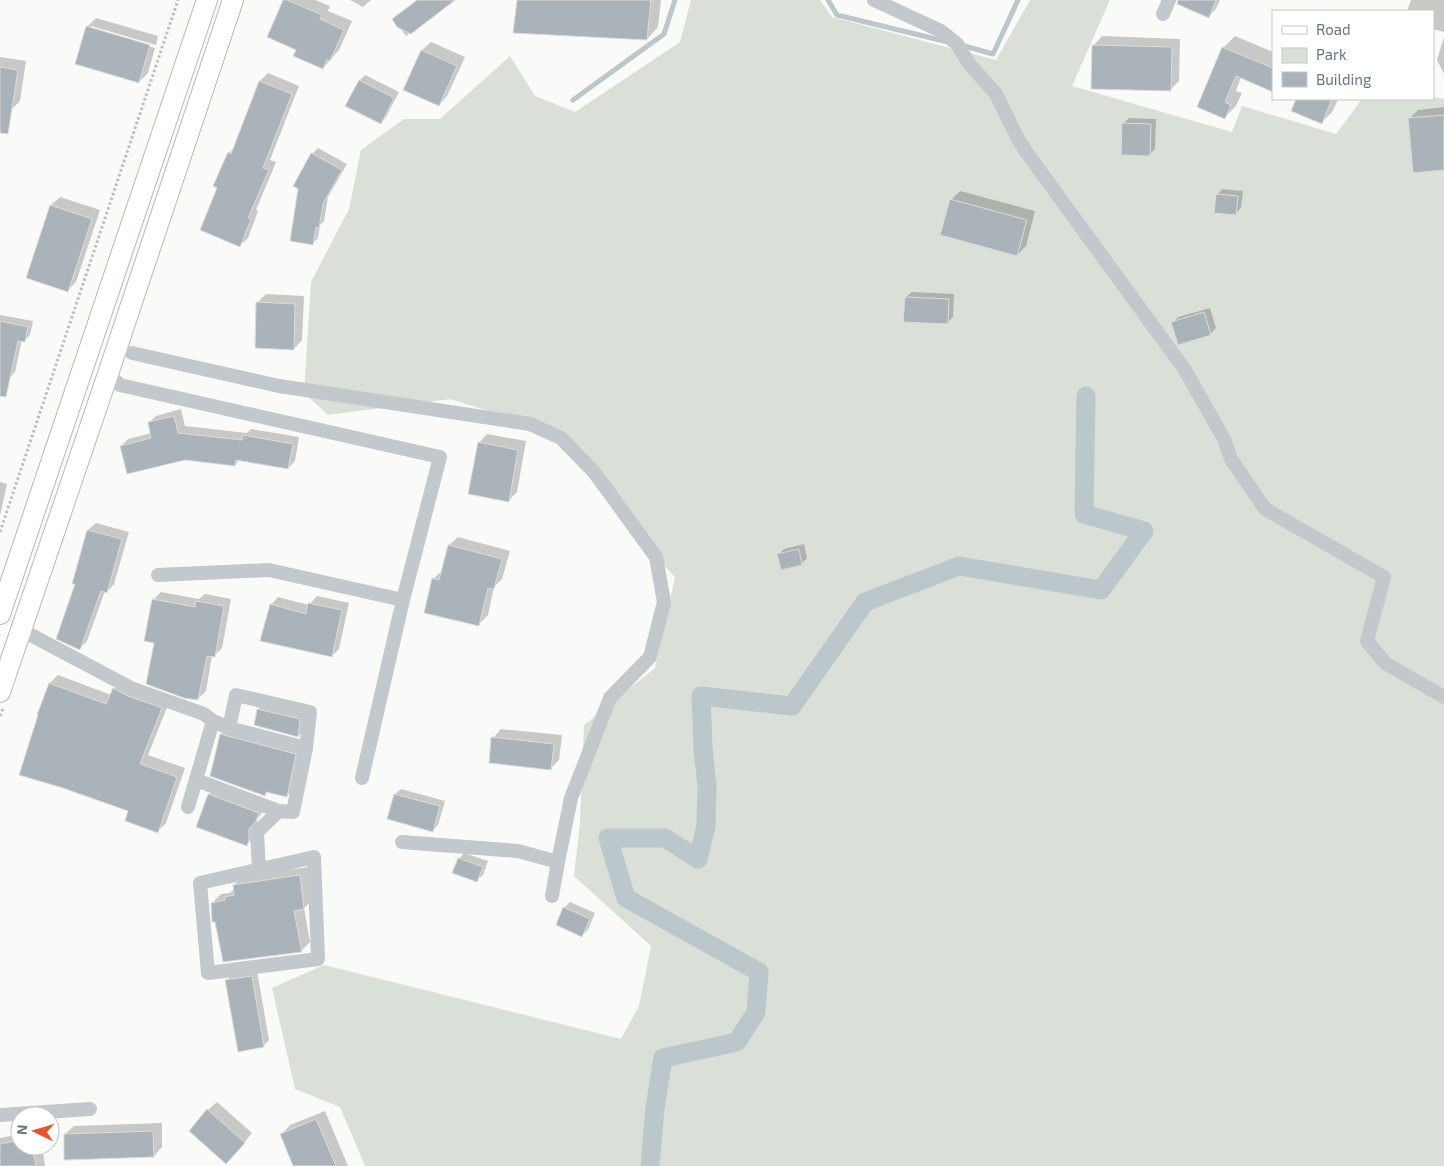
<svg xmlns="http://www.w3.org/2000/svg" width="1444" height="1166" font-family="'Exo 2',sans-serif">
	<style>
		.green { fill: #dadfd7 }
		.shadow { fill: #0003 }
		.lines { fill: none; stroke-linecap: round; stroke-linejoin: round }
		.stream { stroke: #bbc7cb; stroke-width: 5 }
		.canal { stroke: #bbc7cb; stroke-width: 19 }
		.building { fill: #aab3b9; stroke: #dcdcda }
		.secondary-casing { stroke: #b3babf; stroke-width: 22 }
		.path { stroke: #bbbfc2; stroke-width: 3; stroke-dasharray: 2.5 2.5; stroke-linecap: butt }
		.street { stroke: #c3c8cc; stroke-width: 14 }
		.secondary { stroke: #fff; stroke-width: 20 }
	</style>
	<rect width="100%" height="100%" fill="#fafaf8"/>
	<path class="green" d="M691 0H820L832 17 996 60 1030 0H1110L1072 86 1232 132 1242 106 1336 134 1362 99H1433V97L1444 99V1166H365L340 1107 295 1089 272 988 324 965 621 1039 639 1006 651 946 574 876 580 823 584 725 655 668 675 577 656 557 565 435 450 399 328 415 304 393 311 282 349 209 361 150 404 119H440L510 56 535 96 575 112 680 42Z"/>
	<path class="shadow" d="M284 0H315L330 6 328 11 352 21 339 50 323 68 298 49Z
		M350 0H371L363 7Z
		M417 0H453L406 36 394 19Z
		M518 0H661L658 27 647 39Z
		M1179 0H1220L1216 9 1208 17Z
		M1411 0H1444V32L1433 29V11H1407Z
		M96 18 158 36 156 45 91 26V29L155 48 148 73 139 82 87 27Z
		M1102 36 1180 39 1179 81 1170 90 1094 45Z
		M1235 36 1273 52V91L1241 77 1236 91 1242 93 1236 106 1224 118 1223 48Z
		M1444 37V74L1437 60Z
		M431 42 465 57 447 96 439 105 405 89 422 50Z
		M0 57 26 61 20 101 11 110 0 108Z
		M268 73 299 86 270 160 276 162 256 210 258 211 248 238 240 245 229 153 235 147 260 81Z
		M365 75 399 92 386 117 381 122 360 80Z
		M1292 99H1338L1333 111 1321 123 1296 100Z
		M1444 107V169L1410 118 1418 110Z
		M1129 118 1156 119 1155 149 1149 155 1123 124Z
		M318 148 347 164 328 197 324 221 320 225 318 238 313 243 312 154Z
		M1222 189 1243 191 1241 208 1235 214 1217 195Z
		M960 191 1035 211 1026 246 1017 255 951 200Z
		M60 197 100 210 76 282 68 290 28 277 51 205Z
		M912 292 954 294 953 317 947 323 906 297Z
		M266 294 304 296 302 340 294 349 257 303Z
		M1210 308 1216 328 1210 334 1173 323 1178 317Z
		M0 315 33 321 30 335 24 341 22 340 15 372 10 377 0 375Z
		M181 409 185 426 247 433 251 429 299 437 295 461 288 468 240 459 235 465 121 446 128 439 152 433 149 423 156 416Z
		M487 434 526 441 517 492 508 501 479 443Z
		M0 482 7 484 0 516Z
		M96 523 129 532 114 584 107 592 105 591 87 641 80 648 77 584 74 583 88 530Z
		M458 537 510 551 502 579 494 587 488 615 479 624 433 579 443 570 449 545Z
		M804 544 807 558 802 563 782 569 778 555 784 549Z
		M161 592 199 599 205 594 231 599 222 648 214 656H212L206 691 198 699 156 642 153 600Z
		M317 596 349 603 339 649 332 656 271 605 278 597 309 605Z
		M58 675 111 695 114 689 122 680 170 700 148 755 185 768 166 823 158 831 130 810 50 683Z
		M264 704 305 713 304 730 298 736 258 709Z
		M230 726 304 746 295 787 287 796 268 792 264 795 212 775 221 734Z
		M501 729 562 735 559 760 551 768 493 738Z
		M218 786 264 811 257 819V831L255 836 246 845 209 794Z
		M401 789 445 801 438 825 433 830 389 818 395 794Z
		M464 853 488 861 483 875 477 880 459 859Z
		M308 867 313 899 304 908 310 942 301 951 212 903 221 894 230 893 234 889V885L243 876Z
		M570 902 595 913 588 930 582 935 564 908Z
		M257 971 269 1040 263 1046 227 980 232 974Z
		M217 1102 252 1133 235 1154 208 1110Z
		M325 1111 348 1166H295L282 1134 290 1125Z
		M162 1123V1147L154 1156 65 1134 74 1126Z
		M20 1134V1146H42L45 1165 44 1166H0V1138Z"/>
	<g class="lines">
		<path class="stream" d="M828 0 837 15 948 42
			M961 45 993 54 1018 0
			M573 100 664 34 675 0"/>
		<path class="canal" d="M650 1166 655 1108 663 1058 737 1042 756 1012 759 972 626 898 608 838H665L698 859 706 826 707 787 703 748 701 696 792 706 865 602 959 566 1101 590 1144 531 1084 514 1086 396"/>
	</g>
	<path class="building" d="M283 0H287L322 15 320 19 344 30 330 61 327 59 323 69 293 56 296 50 267 37Z
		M417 0H455L411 34 397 27 392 19Z
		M517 0H651L647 40 513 33Z
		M1178 0H1216L1209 18 1177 4Z
		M86 26 150 45 139 83 75 64Z
		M1092 45 1172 47 1171 91 1091 89Z
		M1222 47 1273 68V92L1236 76 1225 102 1231 105 1225 119 1197 107Z
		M421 50 457 66 439 106 403 90Z
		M0 67 18 70 8 134 0 133Z
		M359 80 394 98 381 124 345 106Z
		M259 81 292 94 263 168 269 170 248 218 251 219 240 247 200 230 217 188 213 186 228 152 231 154Z
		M1296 99H1332L1322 124 1291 111Z
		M1444 115V170L1413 173 1408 118Z
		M1122 123 1151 124 1150 156 1121 155Z
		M311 153 342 170 323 204 319 228 316 227 313 245 290 241 298 189 293 186Z
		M1216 194 1238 196 1236 215 1214 213Z
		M950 199 1027 220 1017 256 940 235Z
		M50 205 92 219 68 292 26 278Z
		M905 297 949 299 948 324 903 322Z
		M256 302 295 304 294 350 255 348Z
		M1204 312 1211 335 1178 345 1171 322Z
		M0 321 28 327 25 342 18 341 6 397 0 396Z
		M174 416 178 433 242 440 243 435 293 444 288 469 236 460 235 466 185 460 127 474 120 446 151 438 148 422Z
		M478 442 518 450 509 502 468 494Z
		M87 530 122 539 107 593 101 591 80 650 56 639 75 584H72Z
		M448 545 502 559 494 589 488 588 479 626 424 613 432 578 439 580Z
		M799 549 802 565 781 570 777 554Z
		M152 599 195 607 196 601 224 606 215 657 207 656 198 700 184 698 146 684 154 643 144 641Z
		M308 603 342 610 332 657 260 641 270 604 306 614Z
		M49 683 106 704 113 688 128 696 162 708 140 764 177 777 158 833 125 821 128 811 63 788 19 775 38 715H37Z
		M257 709 300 719 298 737 254 725Z
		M220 734 296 754 287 797 266 792 265 796 210 776Z
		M491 737 554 744 551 770 489 763Z
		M208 794 259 813 256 821 249 829V840L247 846 196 827Z
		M394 794 440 806 433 832 387 819Z
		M458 858 483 867 477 882 452 873Z
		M300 875 304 909 294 911 302 952 223 962 215 922H212L211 903 225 900V897L234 895 233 885Z
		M563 907 590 919 582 937 556 925Z
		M252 976 264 1047 238 1052 225 980Z
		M207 1109 245 1143 226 1164 189 1131Z
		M316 1119 336 1166H293L280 1134Z
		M153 1131 154 1157 64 1160V1134Z
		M20 1140V1146H32L36 1166H0V1144Z"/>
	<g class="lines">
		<defs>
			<path id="secondary" d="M0 614 207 0
				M0 692 108 374 233 0"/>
		</defs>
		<use href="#secondary" class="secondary-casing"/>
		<path class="path" d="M0 532 178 0
			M0 716 3 709"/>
		<path class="street" d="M874 0 941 31 957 44 970 65 996 94 1017 137 1027 153 1185 370 1224 439 1231 459 1265 509 1384 577 1367 641 1385 663 1444 697
			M1163 14 1169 0
			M132 353 279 386 530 424 561 438 594 472 656 557 664 602 650 657 610 698 571 798 558 862 518 851 402 842
			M108 374 120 385 440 457 403 600 362 778
			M158 575 269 570 403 600
			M22 628 29 634 131 688 204 714 213 721 188 807
			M229 728 306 748
			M196 780 279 811 293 812 306 748 310 712 236 695 229 728 213 721
			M314 857 318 959 208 973 200 883Z
			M259 870 257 832 279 811
			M552 896 558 862
			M0 1115 90 1109"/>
		<use href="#secondary" class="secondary"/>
	</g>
	<rect x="1272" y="10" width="162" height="90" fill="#ffffff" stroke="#c1c8cd"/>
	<rect x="1282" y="26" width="25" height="8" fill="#ffffff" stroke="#c1c8cd"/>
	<text x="1316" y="35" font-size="15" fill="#657683">Road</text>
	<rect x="1282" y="48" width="25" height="15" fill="#dadfd7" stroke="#c1c8cd"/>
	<text x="1316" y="60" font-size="15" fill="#657683">Park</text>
	<rect x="1282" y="72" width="25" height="15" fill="#aab3b9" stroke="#c1c8cd"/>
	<text x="1316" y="85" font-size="15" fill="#657683">Building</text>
	<g transform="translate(35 1131) rotate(275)"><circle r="24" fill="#ffffff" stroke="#c1c8cd"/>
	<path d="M0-4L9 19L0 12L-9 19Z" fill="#e4572e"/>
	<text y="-8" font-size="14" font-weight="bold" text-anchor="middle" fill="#657683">N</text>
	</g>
</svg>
